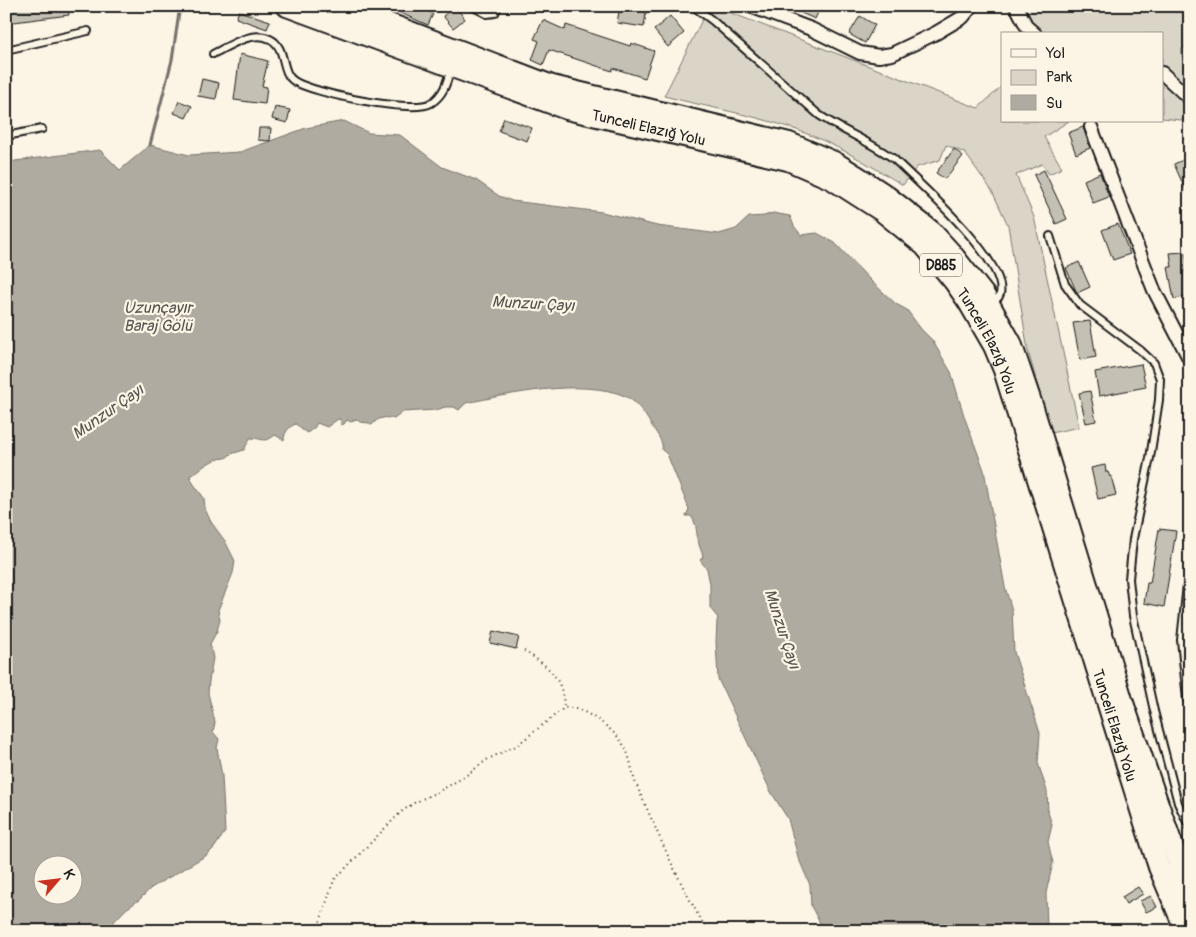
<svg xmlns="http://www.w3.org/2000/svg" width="1196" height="937" font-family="Pangolin,sans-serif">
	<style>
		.green { fill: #dbd5c8; stroke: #7c7872 }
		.water { fill: #b0aba1; stroke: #75726c; fill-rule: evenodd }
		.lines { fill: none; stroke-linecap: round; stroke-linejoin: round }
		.stream { stroke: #75726c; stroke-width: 3 }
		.building { fill: #c4c0b3; stroke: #1c1c1c }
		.service-casing { stroke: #1c1c1c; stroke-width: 10 }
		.minor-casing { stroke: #1c1c1c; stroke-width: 16 }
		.primary-casing { stroke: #1c1c1c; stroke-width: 24 }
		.path { stroke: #1c1c1c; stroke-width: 2; stroke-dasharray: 1 4; stroke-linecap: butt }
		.service { stroke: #fcf5e5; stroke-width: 6 }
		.minor { stroke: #fcf5e5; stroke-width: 12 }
		.primary { stroke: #fcf5e5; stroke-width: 20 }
		.labels { text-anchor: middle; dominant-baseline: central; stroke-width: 4.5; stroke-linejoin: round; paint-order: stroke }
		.shield { fill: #fcf5e5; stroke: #5f5d58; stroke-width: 1 }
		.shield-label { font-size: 14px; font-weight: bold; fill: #1c1c1c }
		.street-label { font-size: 15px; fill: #1c1c1c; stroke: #fcf5e5 }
		.water-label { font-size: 16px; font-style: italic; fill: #575551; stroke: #fcf5e5 }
	</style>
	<rect width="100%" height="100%" fill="#fcf5e5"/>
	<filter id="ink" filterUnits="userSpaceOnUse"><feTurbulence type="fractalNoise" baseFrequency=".02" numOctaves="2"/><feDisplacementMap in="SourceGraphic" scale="10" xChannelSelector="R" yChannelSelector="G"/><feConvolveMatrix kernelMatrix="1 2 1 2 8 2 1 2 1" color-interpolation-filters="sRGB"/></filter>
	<g filter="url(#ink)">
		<path class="green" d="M709 6H713L978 108 1002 86V121H1069L1044 137 1062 168 1049 174 1042 164 1016 175 1034 217 1079 427 1051 433 1028 351 1008 225 992 191 965 153 946 145 940 160 917 167 903 185C874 168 846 150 815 137 768 117 714 109 664 96Z
			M1026 6H1186L1190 8V43L1181 50 1190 90V121L1162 118V34H1024L1027 9Z"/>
		<path class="water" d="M344 121 369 133 400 135 442 167 476 180 499 196 512 201 602 212 657 226 719 234 736 229 749 217 764 216 773 213 790 216 794 226 801 235 817 233 835 243 872 282 896 304 907 310 921 329 932 340 951 372 965 419 984 470 1005 587 1012 610 1014 652 1040 733 1038 763 1047 791 1048 812 1052 825 1048 842 1053 863 1046 893 1047 931H824L811 906 810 885 798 857 788 819 771 792 718 679 716 642 717 621 718 618 710 608V584L707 569 700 560 703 557C702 551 699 547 698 540 696 531 697 524 691 516H686L689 509 667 454 662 450C664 441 655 432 650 423 645 414 635 400 625 396 582 378 510 394 466 403L459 410 454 407H445L436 410 403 412 394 419C385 416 377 418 372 425L369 423 360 422 356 419 351 422 347 420 344 424 341 425V420L338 419 327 427 317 423 314 428 307 433 301 429 296 424C289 426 284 433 284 440L275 435C264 444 263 438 250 438L244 450 231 454 226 458C211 458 203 468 190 476L193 483 204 498 205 509 211 522 225 541 235 561 233 573 218 610 220 620 217 631 210 644 213 658 209 681 208 693 215 722 213 732 219 739 217 748 222 776 225 832 214 848 207 855 151 888 139 900 126 909 105 931H6V164L15 161 100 150 120 170 150 145 189 155 240 152 306 128ZM42 864H72V894H42Z"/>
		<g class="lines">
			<path class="stream" d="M150 145 172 60 180 6"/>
		</g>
		<path class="building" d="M25 6H68L69 15 6 23V9Z
			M384 6H415L433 14 428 25Z
			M455 6 465 19 453 28 443 16Z
			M620 6H647L644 27 617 23Z
			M785 6H821L815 19Z
			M239 11 270 21 267 29 236 18Z
			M670 16 684 33 668 47 654 30Z
			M860 16 875 25 865 43 849 34Z
			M543 20 565 30 566 25 630 46 631 43 654 51 645 78 613 68 612 71 549 50 543 65 532 60 539 41 534 39Z
			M240 54 268 61 262 86 267 87 265 104 234 100Z
			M202 79 219 83 216 99 198 96Z
			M179 101 192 106 186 118 174 113Z
			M275 107 290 110 287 123 272 119Z
			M504 118 532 128 527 141 499 131Z
			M1083 127 1090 148 1076 154 1068 133Z
			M259 128H271L270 141 258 140Z
			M954 149 963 156 945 179 936 173Z
			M1190 157V200L1174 164Z
			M1044 170 1067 219 1056 224 1034 175Z
			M1100 173 1109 197 1093 203 1084 180Z
			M1118 224 1130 254 1113 260 1102 230Z
			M1185 252 1187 265H1184L1190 286V296L1174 299 1168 267H1172L1170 253Z
			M1079 262 1090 287 1077 293 1066 268Z
			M1090 321 1096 357 1080 360 1073 323Z
			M1141 364 1146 387 1099 396 1095 372Z
			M1090 391 1096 421 1086 423 1079 393Z
			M1105 465 1106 472H1108L1110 477 1111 476 1116 495 1098 499 1091 468Z
			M1159 529 1176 531 1164 607 1144 603 1147 583H1150Z
			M493 631 519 637 516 649 490 643Z
			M1138 887 1143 894 1126 904 1122 897Z
			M1151 896 1157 907 1146 912 1140 901Z"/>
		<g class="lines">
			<defs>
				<path id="service" d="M472 6 487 14 495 13 498 6
					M693 6 713 21 819 115C843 131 870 142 894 159 916 181 1008 261 1000 294 999 298 996 300 992 302
					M6 50 88 31
					M213 54C229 46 252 30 270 39 287 47 280 72 294 81 312 93 413 114 431 103 444 95 447 82 451 68
					M6 136 42 129
					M1050 236 1065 284 1080 305 1140 350 1154 363 1160 379 1159 400 1150 458 1133 539 1129 579 1133 616 1154 711 1178 803 1190 828"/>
				<path id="minor" d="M750 6 811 29 860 53 879 56 892 54 936 33 963 17 972 6
					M1016 6 1027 27 1035 34
					M1162 73 1190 99
					M1091 127 1154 290 1190 360
					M1190 585 1184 640 1190 699"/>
				<g id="primary">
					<path id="s1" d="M287 6 567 109 788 160 832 179 882 211 925 246 954 281 968 301 994 346 1004 370 1143 817 1159 867 1186 931"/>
					<path d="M342 6 552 86 789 143 834 162 858 177 884 194 931 231 951 253 984 295 1011 343 1033 408 1123 703 1190 896"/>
				</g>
			</defs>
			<use href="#service" class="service-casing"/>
			<use href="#minor" class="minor-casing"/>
			<use href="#primary" class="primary-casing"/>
			<path class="path" d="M524 651C548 666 563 677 564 708
				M317 931 334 880 401 812 414 803 441 790 464 777 488 759 516 746 564 708C581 704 615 730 623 744 631 756 631 771 636 784 658 833 679 885 708 931"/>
			<use href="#service" class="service"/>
			<use href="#minor" class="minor"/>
			<use href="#primary" class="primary"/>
		</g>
	</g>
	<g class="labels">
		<rect class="shield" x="920" y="253.5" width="42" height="23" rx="4"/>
		<g class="shield-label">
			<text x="941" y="265">D885</text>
		</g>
		<g class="street-label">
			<text stroke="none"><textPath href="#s1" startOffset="382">Tunceli Elazığ Yolu</textPath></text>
			<text stroke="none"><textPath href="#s1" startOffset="802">Tunceli Elazığ Yolu</textPath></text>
			<text stroke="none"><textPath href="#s1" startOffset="1208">Tunceli Elazığ Yolu</textPath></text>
		</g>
		<g class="water-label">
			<text transform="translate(533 304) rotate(3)">Munzur Çayı</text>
			<text x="158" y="308">Uzunçayır<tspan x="158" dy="18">Baraj Gölü</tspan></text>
			<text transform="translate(108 412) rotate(-35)">Munzur Çayı</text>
			<text transform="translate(782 629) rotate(72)">Munzur Çayı</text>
		</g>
	</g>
	<rect width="1196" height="937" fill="none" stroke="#fcf5e5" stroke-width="25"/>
	<rect x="12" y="12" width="1171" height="912" fill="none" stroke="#1c1c1c" stroke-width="2" filter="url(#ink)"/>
	<rect x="1001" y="32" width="162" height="90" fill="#fcf5e5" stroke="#a29e95"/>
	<rect x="1011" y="49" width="25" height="8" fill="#fcf5e5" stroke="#a29e95"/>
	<text x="1046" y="58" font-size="15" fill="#1c1c1c">Yol</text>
	<rect x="1011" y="70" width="25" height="15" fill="#dbd5c8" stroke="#a29e95"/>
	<text x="1046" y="82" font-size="15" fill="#1c1c1c">Park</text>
	<rect x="1011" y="95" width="25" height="15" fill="#b0aba1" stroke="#a29e95"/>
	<text x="1046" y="108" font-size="15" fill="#1c1c1c">Su</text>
	<g transform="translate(58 880) rotate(62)"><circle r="24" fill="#fcf5e5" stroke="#a29e95"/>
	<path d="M0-4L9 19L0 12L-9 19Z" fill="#c8321e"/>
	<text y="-8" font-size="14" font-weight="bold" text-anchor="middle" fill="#1c1c1c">K</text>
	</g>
</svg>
